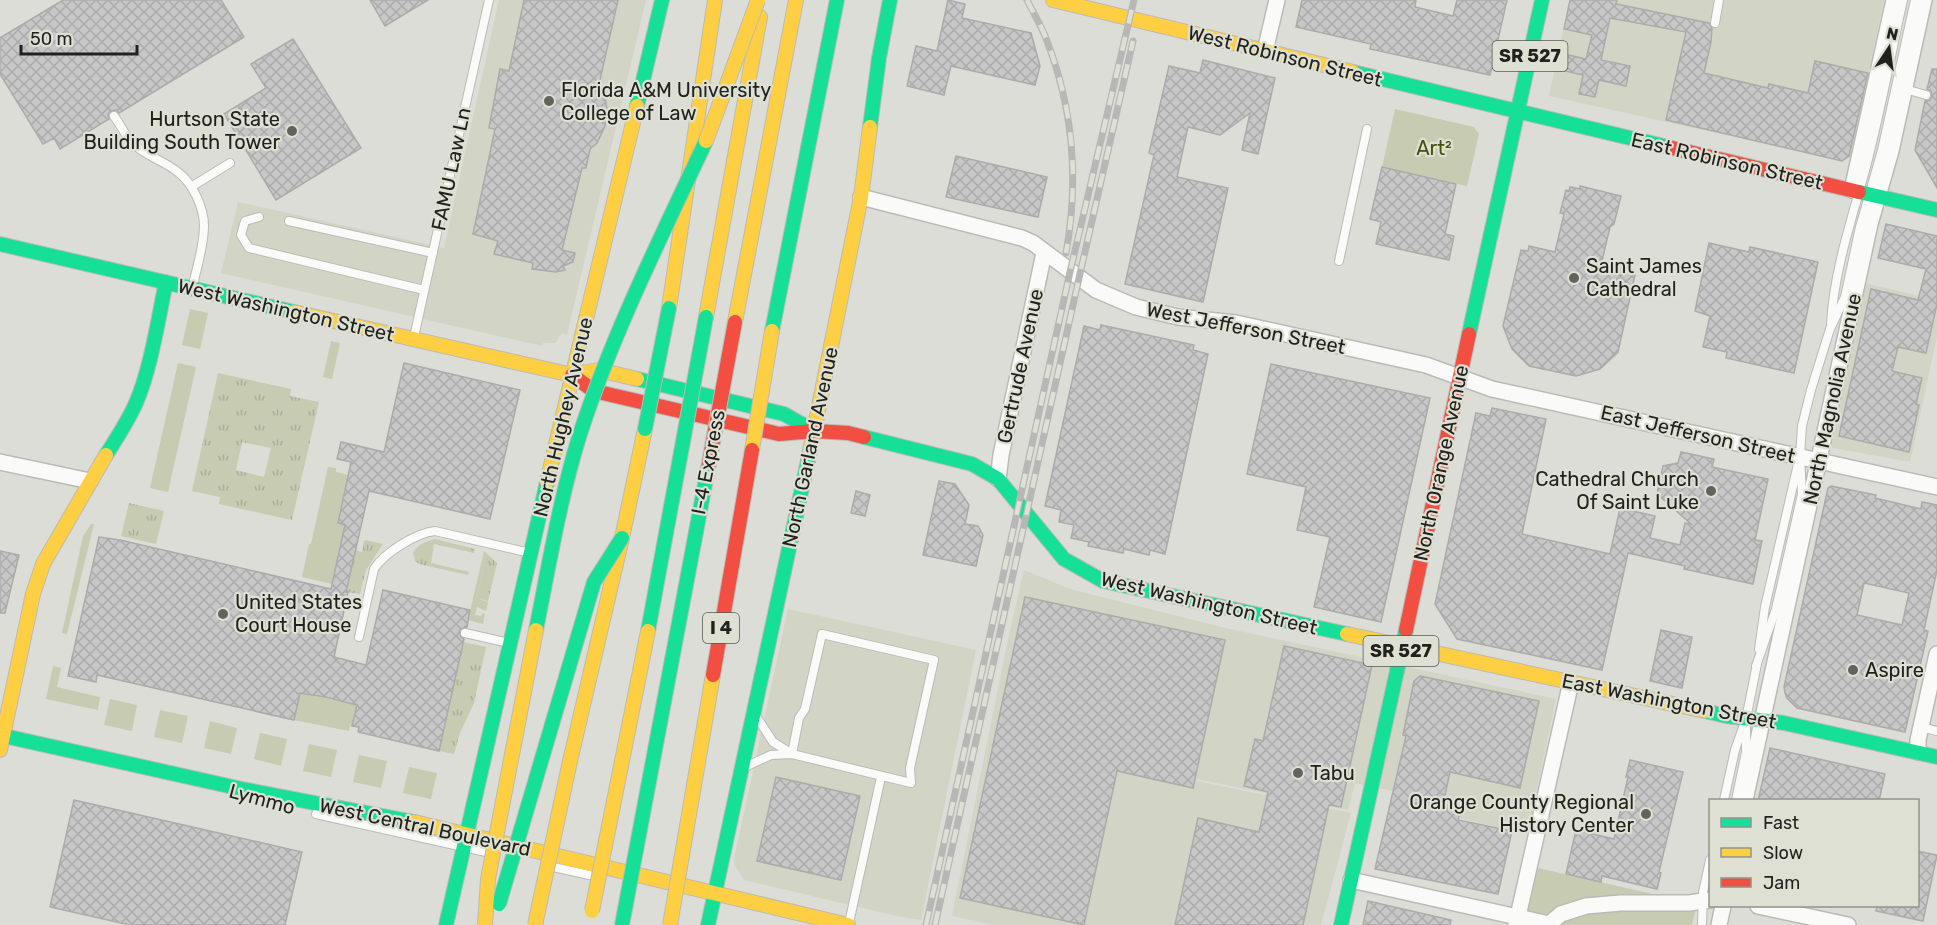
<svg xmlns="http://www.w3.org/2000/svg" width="1937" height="925" font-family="Rubik,sans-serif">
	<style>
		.built { fill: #d2d4c6 }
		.grass { fill: url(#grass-tufts); fill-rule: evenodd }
		.green { fill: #c7cbb2 }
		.building { fill: url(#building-cross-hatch); stroke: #aaacaa; stroke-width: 1.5; fill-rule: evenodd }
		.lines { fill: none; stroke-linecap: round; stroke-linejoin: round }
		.lane-casing { stroke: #babbb6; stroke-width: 10 }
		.street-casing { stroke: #babbb6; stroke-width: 18 }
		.fast-casing { stroke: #babbb6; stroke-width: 16 }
		.slow-casing { stroke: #babbb6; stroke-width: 16 }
		.jam-casing { stroke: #babbb6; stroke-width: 16 }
		.lane { stroke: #fafaf9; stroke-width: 8 }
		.street { stroke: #fafaf9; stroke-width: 15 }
		.fast { stroke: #16e098; stroke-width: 14 }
		.slow { stroke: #ffcf43; stroke-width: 14 }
		.jam { stroke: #f24e42; stroke-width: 14 }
		.rail-casing { stroke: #b7b8b6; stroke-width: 7 }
		.rail { stroke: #dde0d3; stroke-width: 4.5; stroke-dasharray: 14; stroke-linecap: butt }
		.fast-bridge-casing { stroke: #babbb6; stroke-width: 16; stroke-linecap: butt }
		.slow-bridge-casing { stroke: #babbb6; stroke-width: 16; stroke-linecap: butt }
		.jam-bridge-casing { stroke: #babbb6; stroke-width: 16; stroke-linecap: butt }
		.fast-bridge { stroke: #16e098; stroke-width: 14 }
		.slow-bridge { stroke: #ffcf43; stroke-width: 14 }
		.jam-bridge { stroke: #f24e42; stroke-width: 14 }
		.poi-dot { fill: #62635e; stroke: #dde0d3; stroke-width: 2 }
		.labels { text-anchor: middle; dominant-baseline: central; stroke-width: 4.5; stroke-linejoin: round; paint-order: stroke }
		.shield { fill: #dde0d3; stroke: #595a54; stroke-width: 1.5 }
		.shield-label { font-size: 18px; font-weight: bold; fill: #21211d }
		.street-label { font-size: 20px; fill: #21211d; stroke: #dde0d3 }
		.poi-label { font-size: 20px; fill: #21211d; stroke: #dde0d3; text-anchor: start }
		.park-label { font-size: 20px; fill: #494f04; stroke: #dde0d3 }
	</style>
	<defs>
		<pattern id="grass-tufts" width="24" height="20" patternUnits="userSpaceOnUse" patternTransform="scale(1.5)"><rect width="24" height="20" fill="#c7cbb2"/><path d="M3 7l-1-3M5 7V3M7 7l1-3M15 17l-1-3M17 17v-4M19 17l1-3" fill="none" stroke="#abae99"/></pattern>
		<pattern id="building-cross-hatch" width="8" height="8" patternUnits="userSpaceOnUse" patternTransform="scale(1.5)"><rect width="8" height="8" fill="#c6c7c6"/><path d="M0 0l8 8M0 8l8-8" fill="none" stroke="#aaabaa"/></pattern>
	</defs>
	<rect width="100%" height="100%" fill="#dcddd6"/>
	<path class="built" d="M499 0H646L567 335 562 333 555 343H543L542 346 221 273 238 202 444 248Z
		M1570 0H1884L1850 157 1843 161 1549 96Z
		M1851 280 1937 300V336L1910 462 1817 445Z
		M1024 570 1070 589 1230 629 1556 699 1527 834 1459 818 1461 806 1355 783 1348 810 1197 779V781L1351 813 1321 925H993L952 916 1007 644Z
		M788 609 976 650 921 920 897 916 744 880 735 866 734 859Z"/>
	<path class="grass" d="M218 373 291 389 290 396 319 402 292 520 219 504 220 497 192 491ZM242 442 271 448 264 477 236 470Z
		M129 503 164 511 156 544 121 536Z
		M435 539 475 549 474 553 434 544 431 563 469 572 468 575 419 564 415 561 413 553C417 545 426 541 435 539Z
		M366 540 383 544 366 570 360 594 346 592 356 550 362 552 364 541Z
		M486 553 497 563 488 601 479 599 477 597Z
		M463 642 486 647 474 703 460 733 454 754 439 751Z"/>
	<path class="green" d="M1395 109 1474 127 1479 134 1467 186 1382 167Z
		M190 309 208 313 200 349 182 345Z
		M331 341 340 343 332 379 323 377Z
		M178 363 196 367 168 492 150 488Z
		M328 467 336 468V472L348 475 338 523 345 525 332 584 302 577 309 544H311Z
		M91 524H94L67 634 62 633 83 536Z
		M484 551 486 553 477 597 479 599 488 602 486 611 477 607 475 615 481 616 482 613 485 614 483 624 468 620Z
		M53 666 61 668 57 687 100 697 98 710 46 699Z
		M300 693 357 705 352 726H350L349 731 294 720Z
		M110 699 137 705 132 731 104 725Z
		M160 710 188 716 182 743 154 737Z
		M210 721 237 728 231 754 204 748Z
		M260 733 287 739 281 766 254 759Z
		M309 744 337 750 331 777 303 771Z
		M359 755 387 761 381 788 353 782Z
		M409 767 437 773 431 799 403 793Z
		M1538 868 1697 904 1692 925H1524Z"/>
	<path class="building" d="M63 0H221L244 37 119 113 116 110 111 111 108 114 109 119 60 149 54 138 43 144 0 74V38Z
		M370 0H428L385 26Z
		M524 0H618L598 89 604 91 607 109 605 126 597 143 590 149 586 168H582L562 250 575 253 573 262 563 266 565 270 556 272 532 269 533 263 494 254 498 241 473 234 495 129 489 128 500 69 509 71Z
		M948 0 965 4 962 18 1031 33 1040 66 1035 85 951 66 944 95 907 86 916 46 937 51Z
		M1302 0H1416L1415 7 1453 16 1457 0H1507L1490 75 1370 49 1371 44 1296 27Z
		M1570 0H1617L1616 4 1709 23 1712 28 1711 42 1704 73 1768 88 1769 84 1808 93 1815 61 1868 73 1849 156 1842 161 1666 120 1686 32 1610 18 1601 60 1630 66 1626 86 1599 80 1595 97 1579 94 1583 75 1565 71 1568 55 1586 59 1592 35 1564 29Z
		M293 39 361 148 276 200 224 114 266 88 251 64Z
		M1203 60 1275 78 1258 154 1242 150 1250 113 1220 135 1188 127 1177 177 1228 188 1203 302 1125 284 1154 155 1149 153 1169 66 1200 73Z
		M1932 69H1937V188L1915 150 1925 101 1930 100 1932 96 1931 91 1927 89Z
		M956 156 1047 177 1038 217 946 197Z
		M1382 167 1456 184 1445 234 1454 236 1449 260 1376 244 1381 222 1370 219Z
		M1580 186 1621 196 1614 224 1610 227 1602 261 1627 266 1626 272 1635 275 1618 352 1600 369 1576 376 1529 366 1512 349 1503 326 1521 250 1528 251 1529 246 1555 252 1564 214 1560 213 1566 190 1569 191 1570 187 1580 189Z
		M1886 224 1937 236V304L1926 353 1898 347 1892 371 1922 378 1916 404 1919 405 1909 452 1839 436 1871 289 1918 300 1926 269 1878 258Z
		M1709 243 1749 252 1750 247 1818 262 1794 373 1726 358 1727 352 1703 347 1710 316 1695 311Z
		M1101 325 1194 345 1193 350 1208 354 1165 554 1150 550 1149 555 1124 549 1123 553 1088 546 1089 542 1071 538 1074 525 1059 522 1061 510 1045 506 1084 326 1100 330Z
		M404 363 520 390 490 519 369 491 346 592H348L334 657 366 665 383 590 470 610 467 627 461 629 459 632 461 637 464 639 439 751 358 732 359 727 352 726 357 705 325 697 300 693 294 720 97 675 96 682 68 676 99 537 120 540 331 589 345 525 338 523 351 462 337 459 341 442 384 452Z
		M1271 364 1430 398 1381 622 1314 607 1330 537 1297 530 1306 487 1247 474Z
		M1492 408 1546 419 1522 534 1610 554 1620 508 1655 516 1650 538 1680 545 1685 523 1691 524 1657 494 1663 466 1678 463 1681 452 1714 459 1712 467 1768 479 1755 540 1762 541 1753 584 1684 569 1685 566 1628 553 1602 670 1457 639 1435 604 1476 413 1490 416Z
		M939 481 955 484 969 505 965 524 978 526 983 535 976 566 923 555Z
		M1831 486 1876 495 1875 498 1921 509 1922 502 1937 505V570L1924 630 1928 631 1905 732 1797 708 1787 698 1785 693 1784 687 1828 488ZM1864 583 1909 593 1902 625 1857 615Z
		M856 491 870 495 865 516 851 513Z
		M0 551 19 555 5 613H0Z
		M1025 597 1225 640 1193 788 1117 771 1084 925 960 898Z
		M1661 630 1692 637 1682 688 1650 681Z
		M1284 646 1372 665 1341 807 1329 805 1303 925H1175L1198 818 1259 832 1268 792 1244 786 1255 739 1263 741Z
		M1420 676 1539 701 1520 788 1450 772 1443 804 1461 808 1458 820 1512 831 1498 894 1375 869 1406 736 1403 735 1414 681Z
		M1770 748 1885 774 1879 801H1758Z
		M1630 760 1683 772 1659 872 1661 873 1657 889 1602 876 1601 882 1566 874 1576 830 1614 839 1628 777H1626Z
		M776 777 860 796 841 880 757 861Z
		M74 800 302 852 285 925H130L50 907Z
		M1917 851 1937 855 1923 921 1876 911 1877 906H1917Z
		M1368 901 1451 920 1450 925H1363Z"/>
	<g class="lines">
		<defs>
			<path id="lane" d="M1715 23 1719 0
				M1905 89 1926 95
				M114 116C120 124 125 135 132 143 145 156 165 161 179 173 193 184 204 208 204 226 204 246 197 266 193 285
				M191 187 230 163
				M259 217 245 221 241 235 249 248 424 290
				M289 221 433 253
				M1339 261 1367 129
				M1831 324C1834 269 1853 216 1867 163 1881 109 1891 54 1903 0
				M414 337 489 0
				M465 633 509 643
				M359 637 374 569C384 553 416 533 435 531L530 553
				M1759 649 1765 607 1798 464
				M1756 666 1776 609 1802 494 1800 457 1802 426 1811 390 1830 329 1845 297 1860 227 1882 150 1915 0
				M758 719 773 742 792 754
				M1921 727 1937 731
				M747 766 771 755 792 754 911 783 910 768 934 660 822 634 805 709 799 718 792 754
				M1724 800 1735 750 1746 719 1757 664
				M1736 800 1746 752V725
				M316 814 486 852
				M553 867 594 876
				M849 923 881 777
				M1702 925 1703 892 1710 860"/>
			<path id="street" d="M1265 51 1277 0
				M1852 190 1894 0
				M861 197 1022 238 1033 243 1096 290 1136 307 1178 317 1236 323 1426 365 1492 389 1937 487
				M0 462 90 481
				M998 479 1001 455 1044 253
				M1918 752V740L1937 654
				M1745 800 1870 224 1891 151 1924 0
				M1351 880 1549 924 1561 914 1586 906 1621 903H1689L1710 900
				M1758 906 1848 925
				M1516 925 1571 682
				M1719 925 1723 906"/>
			<path id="fast" d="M1353 72 1668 147
				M637 106 662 0
				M870 127 879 58 890 0
				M1859 192 1937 210
				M0 244 294 312
				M772 331 837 0
				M1469 334 1542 0
				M637 379 784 414 814 431
				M864 437 972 464 998 479 1064 559 1103 581 1347 634
				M106 455C117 438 128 421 136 403 151 368 158 320 166 282
				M1705 711 1726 716 1784 723 1937 757
				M0 735 242 789 414 822
				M446 925 547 482
				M708 925 810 451
				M1341 925 1406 630"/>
			<path id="slow" d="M1053 0 1353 72
				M669 308 715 0
				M294 312 572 375 599 370 637 379
				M706 317 760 17
				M735 322 796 0
				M810 451 861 197 870 127
				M547 482 637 106
				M1347 634 1705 711
				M0 750 33 594 43 564 106 455
				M570 761 622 538 645 429
				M414 822 848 925"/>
			<path id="jam" d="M1668 147 1859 192
				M572 375 594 391 779 434 814 431 848 433 864 437
				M1406 630 1469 334"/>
		</defs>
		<use href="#lane" class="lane-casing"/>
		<use href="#street" class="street-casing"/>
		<use href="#fast" class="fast-casing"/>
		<use href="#slow" class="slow-casing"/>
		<use href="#jam" class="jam-casing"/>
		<use href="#lane" class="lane"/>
		<use href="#street" class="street"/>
		<use href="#fast" class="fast"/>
		<use href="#slow" class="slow"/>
		<use href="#jam" class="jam"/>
		<defs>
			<path id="rail" d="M1027 0C1034 14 1042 27 1047 41 1074 111 1079 180 1066 253
				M926 925 1070 272 1134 0
				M935 925 1079 278 1133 41"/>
		</defs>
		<use href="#rail" class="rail-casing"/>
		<use href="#rail" class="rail"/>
		<defs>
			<path id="fast-bridge" d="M645 429 669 308
				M536 630C549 565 560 498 580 434 613 333 661 237 706 141
				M648 631 706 317
				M499 904 594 582 622 538
				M622 925 709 463"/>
			<path id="slow-bridge" d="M706 141 758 0
				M752 450 772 331
				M592 911 648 631
				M485 925 488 879 536 630
				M535 925 570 761
				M670 925 713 675"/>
			<path id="jam-bridge" d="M709 463 735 322
				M713 675 752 450"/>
		</defs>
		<use href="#fast-bridge" class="fast-bridge-casing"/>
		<use href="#slow-bridge" class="slow-bridge-casing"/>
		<use href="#jam-bridge" class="jam-bridge-casing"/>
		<use href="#fast-bridge" class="fast-bridge"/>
		<use href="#slow-bridge" class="slow-bridge"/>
		<use href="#jam-bridge" class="jam-bridge"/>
	</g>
	<g class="poi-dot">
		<circle cx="549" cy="101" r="6"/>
		<circle cx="292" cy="131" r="6"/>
		<circle cx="1574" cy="278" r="6"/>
		<circle cx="1711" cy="491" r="6"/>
		<circle cx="223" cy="614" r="6"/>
		<circle cx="1853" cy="670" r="6"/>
		<circle cx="1298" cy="773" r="6"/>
		<circle cx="1646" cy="814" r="6"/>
	</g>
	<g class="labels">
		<g class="shield">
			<rect x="1492.5" y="41" width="75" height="30" rx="4.5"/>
			<rect x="703" y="613" width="36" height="30" rx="4.5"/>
			<rect x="1363.5" y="636" width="75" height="30" rx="4.5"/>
		</g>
		<g class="shield-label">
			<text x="1530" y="56">SR 527</text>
			<text x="721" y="628">I 4</text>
			<text x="1401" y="651">SR 527</text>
		</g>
		<g class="street-label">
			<text transform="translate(1285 56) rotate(14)">West Robinson Street</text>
			<text transform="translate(1727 161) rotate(13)">East Robinson Street</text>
			<text transform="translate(451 169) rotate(-78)">FAMU Law Ln</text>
			<text transform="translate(286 310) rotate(13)">West Washington Street</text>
			<text transform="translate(1246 328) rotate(11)">West Jefferson Street</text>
			<text transform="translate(1020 366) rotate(-78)">Gertrude Avenue</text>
			<text transform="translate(1832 399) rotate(-78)">North Magnolia Avenue</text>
			<text transform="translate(563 417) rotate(-77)">North Hughey Avenue</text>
			<text transform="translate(1698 434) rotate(13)">East Jefferson Street</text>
			<text transform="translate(810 447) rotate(-78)">North Garland Avenue</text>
			<text transform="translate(708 462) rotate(-79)">I-4 Express</text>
			<text transform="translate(1441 463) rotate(-78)">North Orange Avenue</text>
			<text transform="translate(1209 603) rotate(13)">West Washington Street</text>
			<text transform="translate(1669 701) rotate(11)">East Washington Street</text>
			<text transform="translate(262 799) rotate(15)">Lymmo</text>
			<text transform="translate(425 827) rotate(12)">West Central Boulevard</text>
		</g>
		<g class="poi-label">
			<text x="561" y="90">Florida A&amp;M University<tspan x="561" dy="23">College of Law</tspan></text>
			<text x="280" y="119" text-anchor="end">Hurtson State<tspan x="280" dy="23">Building South Tower</tspan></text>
			<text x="1586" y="266">Saint James<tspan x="1586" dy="23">Cathedral</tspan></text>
			<text x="1699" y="479" text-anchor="end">Cathedral Church<tspan x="1699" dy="23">Of Saint Luke</tspan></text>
			<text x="235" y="602">United States<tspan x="235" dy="23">Court House</tspan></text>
			<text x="1865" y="670">Aspire</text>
			<text x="1310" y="773">Tabu</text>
			<text x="1634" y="802" text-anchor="end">Orange County Regional<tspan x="1634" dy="23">History Center</tspan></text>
		</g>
		<g class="park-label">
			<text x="1434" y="148">Art²</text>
		</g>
	</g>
	<rect x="1709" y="799" width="210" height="108" fill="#dde0d3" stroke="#92948a" stroke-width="1.5"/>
	<rect x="1721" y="818" width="30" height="9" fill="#16e098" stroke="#92948a" stroke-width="1.5"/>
	<text x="1763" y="829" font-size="18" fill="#21211d">Fast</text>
	<rect x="1721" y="848" width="30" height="9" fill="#ffcf43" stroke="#92948a" stroke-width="1.5"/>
	<text x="1763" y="859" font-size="18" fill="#21211d">Slow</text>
	<rect x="1721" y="878" width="30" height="9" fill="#f24e42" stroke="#92948a" stroke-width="1.5"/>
	<text x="1763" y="889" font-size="18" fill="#21211d">Jam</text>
	<g transform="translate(1889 48) rotate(13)" stroke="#dde0d3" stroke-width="4.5" paint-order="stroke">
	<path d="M0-4.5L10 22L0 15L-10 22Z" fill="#21211d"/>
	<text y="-9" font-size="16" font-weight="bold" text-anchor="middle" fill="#21211d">N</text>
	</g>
	<path d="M21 45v9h116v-9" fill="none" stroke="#21211d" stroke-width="3"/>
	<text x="30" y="45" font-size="18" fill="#21211d" stroke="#dde0d3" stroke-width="4.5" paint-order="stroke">50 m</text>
</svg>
